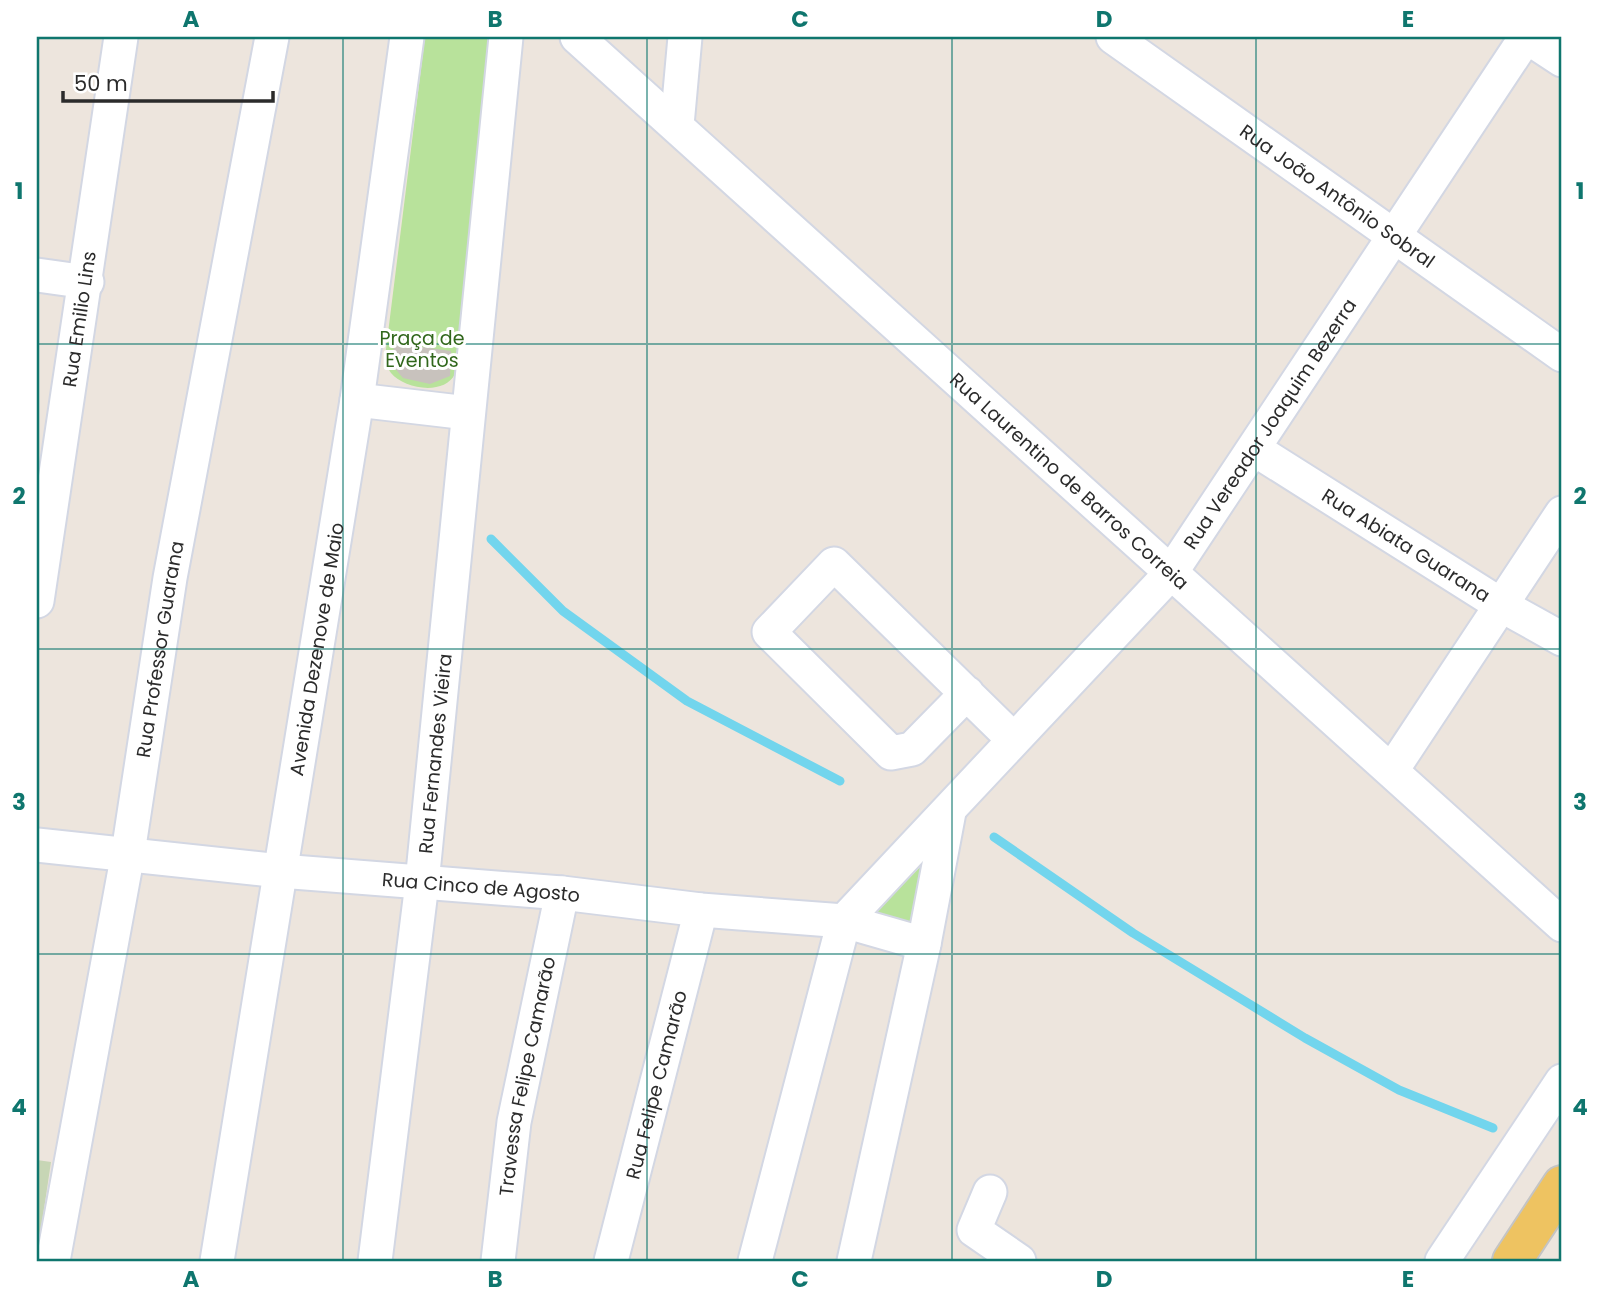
<svg xmlns="http://www.w3.org/2000/svg" width="1599" height="1298" font-family="Poppins,sans-serif">
	<style>
		.green { fill: #b8e29b }
		.cemetery { fill: #c7d6b5 }
		.lines { fill: none; stroke-linecap: round; stroke-linejoin: round }
		.stream { stroke: #72d5ed; stroke-width: 9 }
		.building { fill: #c8c2bd }
		.minor-casing { stroke: #d3d7e3; stroke-width: 37 }
		.major-casing { stroke: #c4c4c4; stroke-width: 42 }
		.minor { stroke: #fff; stroke-width: 33 }
		.major { stroke: #eec361; stroke-width: 38 }
		.grid { fill: none; stroke: #0f766e; stroke-width: 2; stroke-opacity: 0.55 }
		.labels { text-anchor: middle; dominant-baseline: central; stroke-width: 6; stroke-linejoin: round; paint-order: stroke }
		.street-label { font-size: 19px; fill: #2b2b2b; stroke: #fff }
		.park-label { font-size: 19px; fill: #31671c; stroke: #fff }
		.neatline { fill: none; stroke: #0f766e; stroke-width: 2.5 }
		.grid-label { font-size: 23px; text-anchor: middle; font-weight: bold; fill: #0f766e }
	</style>
	<rect width="100%" height="100%" fill="#ede5dd"/>
	<path class="green" d="M425 37H491L455 374C444 396 404 389 391 373 387 368 387 362 385 357Z
		M927 860 912 923 873 915Z"/>
	<path class="cemetery" d="M37 1160 51 1162 37 1256Z"/>
	<g class="lines">
		<path class="stream" d="M491 539 563 611 687 701 840 781
			M994 837 1133 933 1305 1038 1399 1090 1493 1128"/>
	</g>
	<path class="building" d="M394 343 451 351 450 376 430 384 403 378 392 365Z"/>
	<g class="lines">
		<defs>
			<g id="minor">
				<path id="s1" d="M577 37 1562 925"/>
				<path id="s2" d="M1113 37 1562 355"/>
				<path d="M1527 37 1562 60"/>
				<path d="M677 125 685 37"/>
				<path d="M37 275 87 282"/>
				<path d="M357 400 468 413"/>
				<path id="s3" d="M1254 449 1501 605 1562 639"/>
				<path id="s4" d="M37 601 121 37"/>
				<path d="M967 693 912 749 891 753 769 632 834 564 1013 739"/>
				<path d="M1392 770 1562 513"/>
				<path id="s5" d="M37 845 280 871 562 893 701 910 844 921 924 944"/>
				<path d="M990 1192 974 1230 1019 1261"/>
				<path id="s6" d="M53 1261 128 853 170 578 272 37"/>
				<path id="s7" d="M217 1261 357 400 407 37"/>
				<path id="s8" d="M375 1261 422 883 506 37"/>
				<path id="s9" d="M498 1261 514 1122 562 893"/>
				<path id="s10" d="M611 1261 701 910"/>
				<path id="s11" d="M755 1261 844 921 1170 574 1526 37"/>
				<path d="M854 1261 924 944 949 812"/>
				<path d="M1442 1261 1562 1081"/>
			</g>
			<path id="major" d="M1512 1261 1562 1185"/>
		</defs>
		<use href="#minor" class="minor-casing"/>
		<use href="#major" class="major-casing"/>
		<use href="#minor" class="minor"/>
		<use href="#major" class="major"/>
	</g>
	<path class="grid" d="M343 37V1261M647 37V1261M952 37V1261M1256 37V1261M37 344H1562M37 649H1562M37 954H1562"/>
	<g class="labels">
		<g class="street-label">
			<text stroke="none"><textPath href="#s2" startOffset="275">Rua João Antônio Sobral</textPath></text>
			<text stroke="none"><textPath href="#s4" startOffset="285">Rua Emilio Lins</textPath></text>
			<text stroke="none"><textPath href="#s11" startOffset="1008">Rua Vereador Joaquim Bezerra</textPath></text>
			<text stroke="none"><textPath href="#s1" startOffset="663">Rua Laurentino de Barros Correia</textPath></text>
			<text stroke="none"><textPath href="#s3" startOffset="180">Rua Abiata Guarana</textPath></text>
			<text stroke="none"><textPath href="#s6" startOffset="621">Rua Professor Guarana</textPath></text>
			<text stroke="none"><textPath href="#s7" startOffset="620">Avenida Dezenove de Maio</textPath></text>
			<text stroke="none"><textPath href="#s8" startOffset="511">Rua Fernandes Vieira</textPath></text>
			<text stroke="none"><textPath href="#s5" startOffset="446">Rua Cinco de Agosto</textPath></text>
			<text stroke="none"><textPath href="#s9" startOffset="187">Travessa Felipe Camarão</textPath></text>
			<text stroke="none"><textPath href="#s10" startOffset="182">Rua Felipe Camarão</textPath></text>
		</g>
		<g class="park-label">
			<text x="422" y="338">Praça de<tspan x="422" dy="22">Eventos</tspan></text>
		</g>
	</g>
	<rect width="1599" height="1298" fill="none" stroke="#ffffff" stroke-width="77"/>
	<path d="M63 91v10h210v-10" fill="none" stroke="#2b2b2b" stroke-width="3.5"/>
	<text x="74" y="91" font-size="21" fill="#2b2b2b" stroke="#ffffff" stroke-width="5" paint-order="stroke">50 m</text>
	<rect x="38" y="38" width="1522" height="1222" class="neatline"/>
	<g class="grid-label">
		<text x="191" y="27">A</text>
		<text x="495" y="27">B</text>
		<text x="800" y="27">C</text>
		<text x="1104" y="27">D</text>
		<text x="1408" y="27">E</text>
		<text x="19" y="199">1</text>
		<text x="1580" y="199">1</text>
		<text x="19" y="504">2</text>
		<text x="1580" y="504">2</text>
		<text x="19" y="810">3</text>
		<text x="1580" y="810">3</text>
		<text x="19" y="1115">4</text>
		<text x="1580" y="1115">4</text>
		<text x="191" y="1287">A</text>
		<text x="495" y="1287">B</text>
		<text x="800" y="1287">C</text>
		<text x="1104" y="1287">D</text>
		<text x="1408" y="1287">E</text>
	</g>
</svg>
